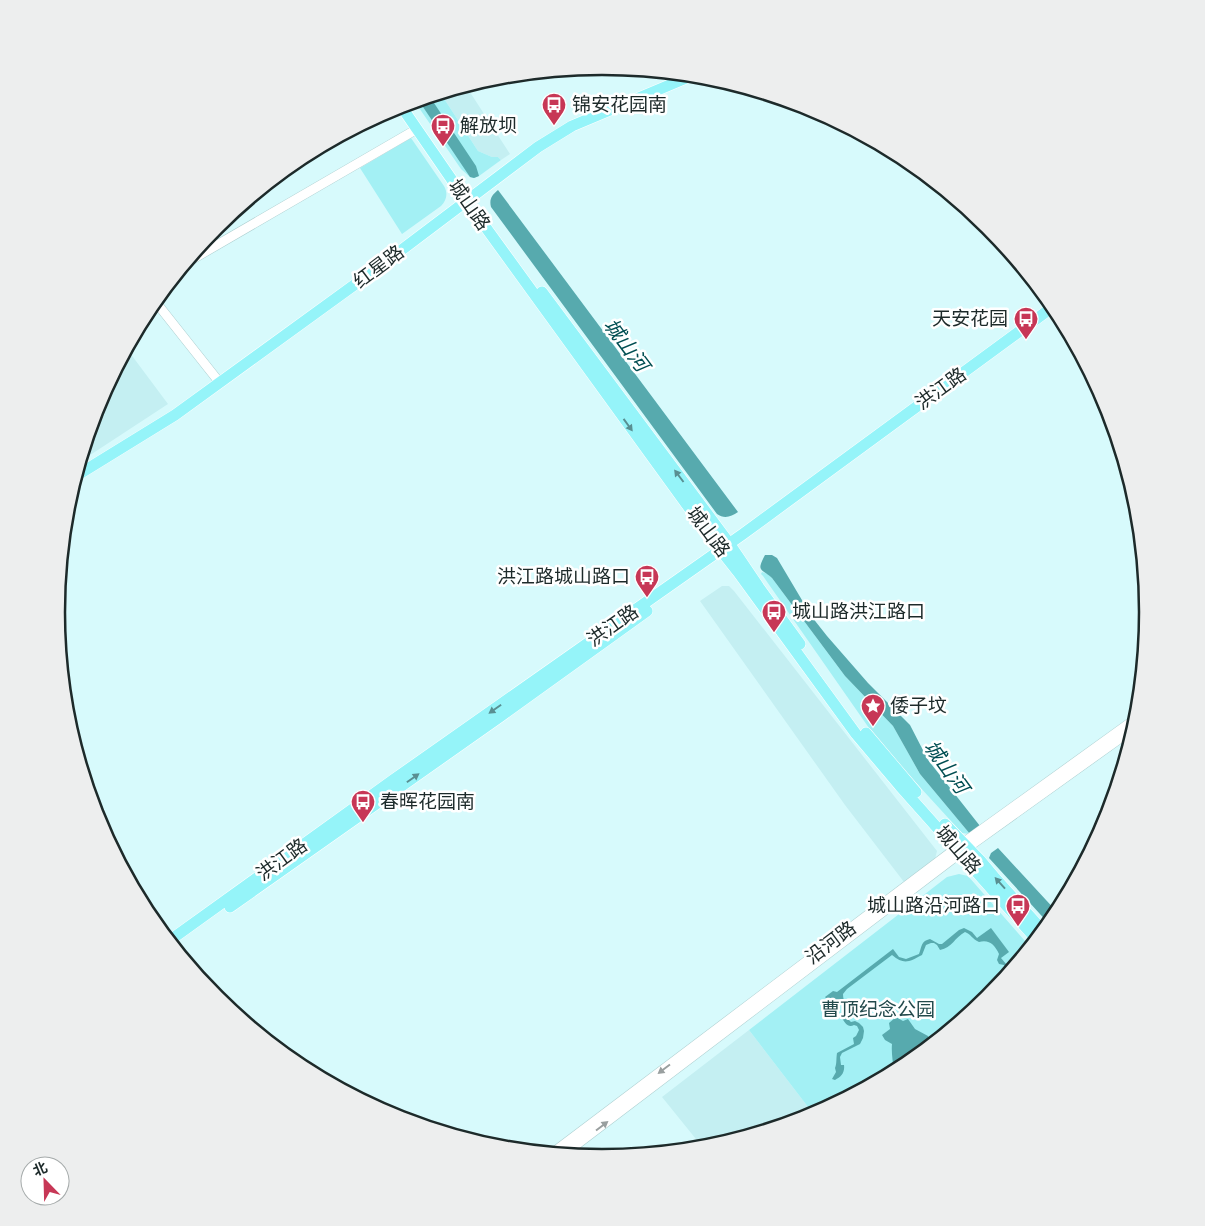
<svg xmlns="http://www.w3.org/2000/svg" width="1205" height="1226" font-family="Karla,'Noto Sans SC',sans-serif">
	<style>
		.built { fill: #c4eff2 }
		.green { fill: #a3f0f4 }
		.water { fill: #57aaae }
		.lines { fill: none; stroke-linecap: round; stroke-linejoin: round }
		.minor-casing { stroke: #adcfd0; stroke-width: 10 }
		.major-casing { stroke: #fff; stroke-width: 12 }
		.minor { stroke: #fff; stroke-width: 9 }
		.major { stroke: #95f4f9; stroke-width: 11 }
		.oneway { fill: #598f92 }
		.oneway2 { fill: #999f9f }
		.labels { text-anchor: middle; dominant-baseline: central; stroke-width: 5; stroke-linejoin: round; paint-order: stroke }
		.poi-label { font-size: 19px; fill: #1d2a2a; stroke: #fff; text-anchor: start }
		.street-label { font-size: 19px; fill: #1d2a2a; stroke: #fff }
		.park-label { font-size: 19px; fill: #234a4c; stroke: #fff }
		.water-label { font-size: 20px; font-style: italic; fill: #004e52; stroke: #fff }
		.rim { fill: none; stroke: #1d2a2a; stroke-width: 2.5 }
	</style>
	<rect width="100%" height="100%" fill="#d7fafc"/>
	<path class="built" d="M466 86 510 154 501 160 498 157H492L478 151 441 94Z
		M127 349 168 404 81 461 98 404Z
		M722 586H729L734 591 937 851 935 859 904 882 845 805 700 601Z
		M749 1030 815 1116 704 1149 662 1097Z"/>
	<path class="green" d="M441 94 478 151 492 157H498L501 160 479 176 474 178 470 177 461 169 415 102Z
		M411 138 444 186C448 193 447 200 441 206L402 234 360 168Z
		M762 572 768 574 772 578 845 676 893 726 920 774 970 834 962 833 897 762 869 728 763 576 761 574Z
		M959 874 968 876 1025 941 1031 947 989 999 906 1067 815 1116 749 1030 947 877Z"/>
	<path class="water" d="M430 97 476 166 479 176 474 178 470 177 419 101Z
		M498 190 738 512C731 517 724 519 717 514L491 207C489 199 492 195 498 190Z
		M765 555H772L777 558 812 617 827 636 868 683 910 725 928 760 980 826 970 834 920 774 893 726 845 676 772 578C761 568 756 572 765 555Z
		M998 848 1058 913 1050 925 989 858 991 853Z
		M964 928 972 932 977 938 991 928 1009 952 1001 958 1012 971 1010 974 1004 965 999 964 997 960 999 954C995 945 989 939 979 942 972 939 971 934 965 932 955 937 952 948 940 950L937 945 934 943H931L926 945 922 955C909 962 904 965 892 955L847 989 843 994C843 1002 848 1010 848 1019L851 1022 855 1021 859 1023 863 1027 864 1031 863 1038 860 1044 842 1053 840 1057 841 1065H844C845 1073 841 1077 835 1080L832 1079 836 1072 835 1068C837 1063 836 1059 837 1053L854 1044 853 1038 856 1036 859 1030 857 1026 854 1025C848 1028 845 1023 842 1018L844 1007 841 1002 833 1007 825 997 833 991 837 992 893 949 899 957 906 959 919 954C922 946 921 941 930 939L939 944H942L959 930Z
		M896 1017 903 1021 908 1019 915 1029 928 1036 932 1046 914 1060 913 1059 906 1057 905 1068 893 1074C894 1064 891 1055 892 1044L885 1040 882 1035 890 1029 889 1023Z"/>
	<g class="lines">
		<defs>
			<path id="minor" d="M186 263 417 129
				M155 301 216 378
				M551 1154 963 843 1138 717
				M563 1155 967 848 1136 727"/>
			<path id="major" d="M401 106 463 196 708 534 738 572 856 734 900 786 1037 940
				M542 292 729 543 760 589 800 644
				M76 476 175 415 379 267 538 147 572 126 691 76
				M866 733 916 792
				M945 824 980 860 995 878 1044 932
				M230 907 501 716 647 611
				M169 941 393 780 743 534 1054 306"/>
		</defs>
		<use href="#minor" class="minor-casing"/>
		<use href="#major" class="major-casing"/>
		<use href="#minor" class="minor"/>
		<use href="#major" class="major"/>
	</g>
	<defs><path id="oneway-solid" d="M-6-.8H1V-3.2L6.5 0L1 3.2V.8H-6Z" transform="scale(1.25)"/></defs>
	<g class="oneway">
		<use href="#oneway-solid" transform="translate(628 425) rotate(54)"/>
		<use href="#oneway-solid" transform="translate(679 476) rotate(-127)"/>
		<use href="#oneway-solid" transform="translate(495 709) rotate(145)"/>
		<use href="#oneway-solid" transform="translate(413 778) rotate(-35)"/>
		<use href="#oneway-solid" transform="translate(1000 883) rotate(-132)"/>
	</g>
	<g class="oneway2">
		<use href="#oneway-solid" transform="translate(664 1069) rotate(143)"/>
		<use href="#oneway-solid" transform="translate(602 1126) rotate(-37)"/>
	</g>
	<defs>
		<symbol id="bus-pin" viewBox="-11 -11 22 30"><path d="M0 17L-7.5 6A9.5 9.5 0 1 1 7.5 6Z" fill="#c73756" stroke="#fff"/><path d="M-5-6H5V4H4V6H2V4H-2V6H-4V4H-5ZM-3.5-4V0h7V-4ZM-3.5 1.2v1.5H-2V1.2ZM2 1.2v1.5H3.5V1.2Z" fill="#fff"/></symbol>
		<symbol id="sight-pin" viewBox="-11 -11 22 30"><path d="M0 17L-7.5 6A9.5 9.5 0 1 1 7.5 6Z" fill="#c73756" stroke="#fff"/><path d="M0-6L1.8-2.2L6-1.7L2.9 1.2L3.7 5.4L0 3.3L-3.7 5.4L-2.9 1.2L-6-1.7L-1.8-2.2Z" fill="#fff"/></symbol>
	</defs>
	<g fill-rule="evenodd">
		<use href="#bus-pin" x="540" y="91" width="28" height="38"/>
		<use href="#bus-pin" x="429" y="112" width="28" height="38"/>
		<use href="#bus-pin" x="1012" y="305" width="28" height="38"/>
		<use href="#bus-pin" x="633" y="563" width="28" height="38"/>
		<use href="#bus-pin" x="760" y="598" width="28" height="38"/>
		<use href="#sight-pin" x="859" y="692" width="28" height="38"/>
		<use href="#bus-pin" x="349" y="788" width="28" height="38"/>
		<use href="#bus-pin" x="1004" y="892" width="28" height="38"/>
	</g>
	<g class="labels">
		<g class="poi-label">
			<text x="572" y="105">锦安花园南</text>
			<text x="460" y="126">解放坝</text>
			<text x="1008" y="319" text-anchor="end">天安花园</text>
			<text x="630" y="577" text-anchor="end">洪江路城山路口</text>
			<text x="792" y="612">城山路洪江路口</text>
			<text x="890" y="706">倭子坟</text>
			<text x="380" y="802">春晖花园南</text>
			<text x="1000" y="906" text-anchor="end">城山路沿河路口</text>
		</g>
		<g class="street-label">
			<text transform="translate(469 205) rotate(55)">城山路</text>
			<text transform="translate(379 267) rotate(-37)">红星路</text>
			<text transform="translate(941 389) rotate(-36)">洪江路</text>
			<text transform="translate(708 532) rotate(53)">城山路</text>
			<text transform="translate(613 626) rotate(-35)">洪江路</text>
			<text transform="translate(958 850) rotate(49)">城山路</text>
			<text transform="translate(282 860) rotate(-36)">洪江路</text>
			<text transform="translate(831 943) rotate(-37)">沿河路</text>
		</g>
		<g class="park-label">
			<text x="878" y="1010">曹顶纪念公园</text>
		</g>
		<g class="water-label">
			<text transform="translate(626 345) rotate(53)">城山河</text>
			<text transform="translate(946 767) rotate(54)">城山河</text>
		</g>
	</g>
	<path d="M0 0H1205V1226H0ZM65 612a537 537 0 1 1 1074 0a537 537 0 1 1-1074 0Z" fill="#edeeee" fill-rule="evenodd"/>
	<path class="rim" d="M65 612a537 537 0 1 1 1074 0a537 537 0 1 1-1074 0Z"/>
	<g transform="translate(45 1181) rotate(337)"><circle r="24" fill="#ffffff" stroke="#a5aaaa"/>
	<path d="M0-4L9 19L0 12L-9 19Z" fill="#c73756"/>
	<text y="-8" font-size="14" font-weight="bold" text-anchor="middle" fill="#1d2a2a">北</text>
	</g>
</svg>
